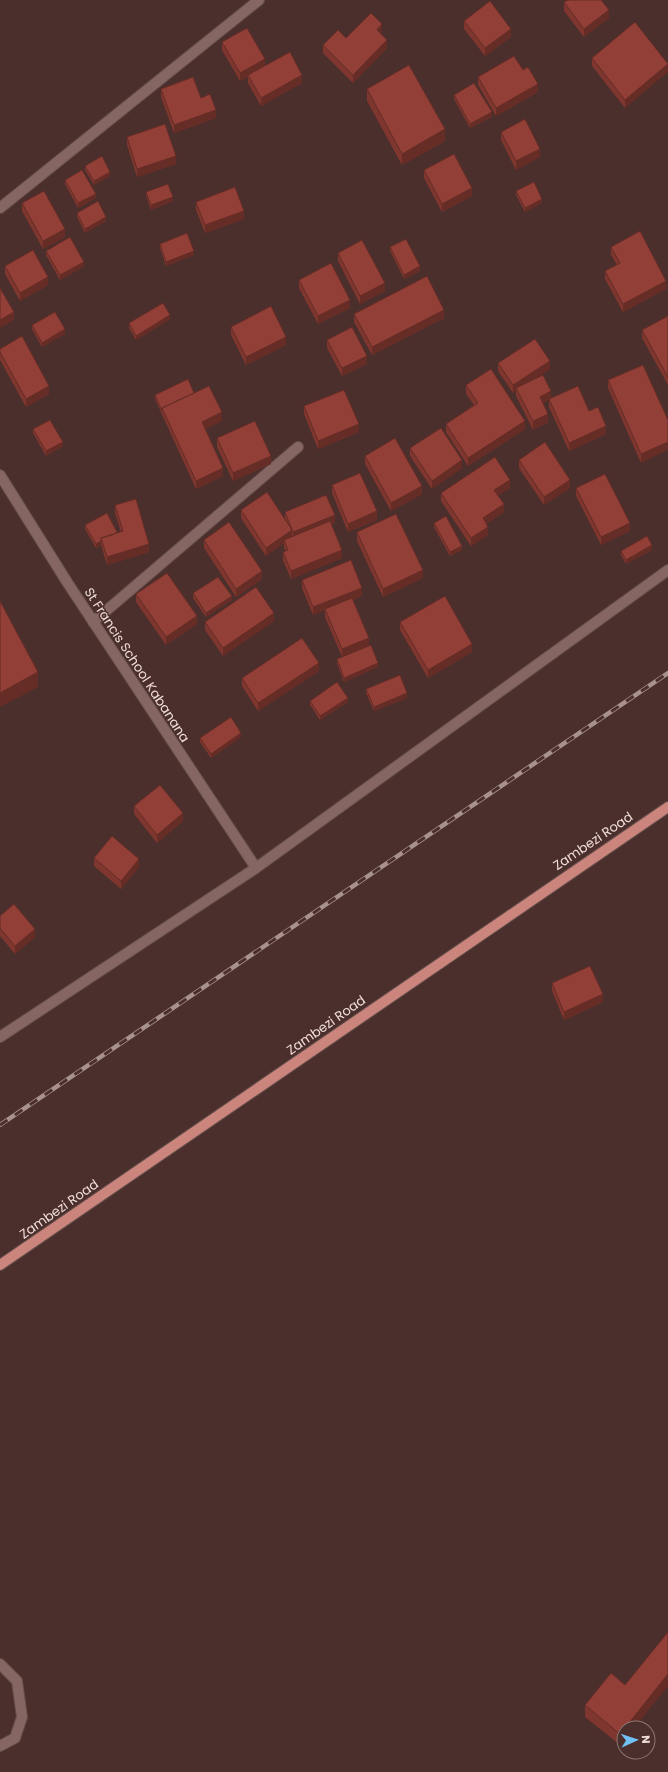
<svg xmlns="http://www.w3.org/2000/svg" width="668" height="1772" font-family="Poppins,sans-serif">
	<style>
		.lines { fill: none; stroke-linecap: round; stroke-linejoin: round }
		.minor-casing { stroke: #654e4b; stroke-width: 12 }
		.major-casing { stroke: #654e4b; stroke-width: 12 }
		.minor { stroke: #856662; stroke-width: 10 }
		.major { stroke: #cb857c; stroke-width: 10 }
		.rail-casing { stroke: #a8928f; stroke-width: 4.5 }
		.rail { stroke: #4b2f2c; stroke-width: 3; stroke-dasharray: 9; stroke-linecap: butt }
		.wall { fill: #7e362f }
		.shaded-wall { fill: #662c26 }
		.building { fill: #923f37; stroke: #662c26 }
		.labels { text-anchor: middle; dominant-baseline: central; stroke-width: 3; stroke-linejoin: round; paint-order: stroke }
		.street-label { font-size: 13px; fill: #efddda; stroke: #4b2f2c }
	</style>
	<rect width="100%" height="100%" fill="#4b2f2c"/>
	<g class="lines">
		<defs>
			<path id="minor" d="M0 208 259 0
				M0 475 67 582 256 868
				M93 622 298 447
				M0 1037 256 868 668 570
				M0 1664 17 1681 22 1717 15 1738 0 1746"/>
			<path id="major" d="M0 1265 668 807"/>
		</defs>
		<use href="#minor" class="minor-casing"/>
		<use href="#major" class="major-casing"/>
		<use href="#minor" class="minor"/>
		<use href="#major" class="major"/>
		<defs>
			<path id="rail" d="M0 1125 668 673"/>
		</defs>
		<use href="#rail" class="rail-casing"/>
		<use href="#rail" class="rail"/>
	</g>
	<path class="wall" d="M564 2 609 18 584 37 564 11Z
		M464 21 511 37 485 56 464 29Z
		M635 22 625 108 592 66V58Z
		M382 32 381 34 387 48 353 83 323 53V45L346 38Z
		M222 42 265 66 302 83 261 106 248 83V77L240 81 222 50Z
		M478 77 538 92 496 116 478 85Z
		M161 89 201 98 216 118 174 133 161 97Z
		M367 89 445 141 402 165 367 101Z
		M454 95 492 117 470 128 454 99Z
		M501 132 540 157 516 170 501 140Z
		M127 137 176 164 137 177 127 145Z
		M85 166 110 176 94 185 85 170Z
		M424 170 472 196 442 212 424 178Z
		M65 180 96 198 78 208 65 184Z
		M516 191 542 203 525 212 516 195Z
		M146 192 173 201 151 210 146 196Z
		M196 202 244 219 205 233 196 210Z
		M22 203 65 237 43 249 22 211Z
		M77 213 106 221 85 233 77 217Z
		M160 244 194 255 166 266 160 248Z
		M390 247 420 271 404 279 390 251Z
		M611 247 666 289 623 312 605 279V271L617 265 611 255Z
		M46 251 84 266 60 280 46 255Z
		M338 253 385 291 360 304 338 261Z
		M5 266 48 285 20 301 5 274Z
		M299 280 350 308 318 324 299 288Z
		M354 314 444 318 372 355 354 322Z
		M668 316V385L642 338V330Z
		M170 319 136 340 129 328V323Z
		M32 325 65 334 42 347 32 329Z
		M231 327 286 345 246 365 231 335Z
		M327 340 367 364 342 376 327 348Z
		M0 349 49 394 26 407 0 360Z
		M498 363 550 369 536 378 551 398 589 411 606 434 569 451 549 407V400L543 403 548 422 533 430 516 396V391L513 393 498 371Z
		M608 380 668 420 641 463 608 388Z
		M466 385 525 429 468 466 446 432V424L474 405 466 394Z
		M194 393 222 421 205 429 223 476 196 489 155 399V395Z
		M304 406 359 432 318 449 304 414Z
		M33 429 63 446 46 456 33 433Z
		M217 438 271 464 233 481 217 447Z
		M410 448 462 468 432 489 410 456Z
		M365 456 422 494 391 511 365 464Z
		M519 460 570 488 544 505 519 468Z
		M332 485 377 520 348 532 332 493Z
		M510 488 498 495 504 512 486 524 488 535 471 546 441 501V493Z
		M576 488 630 531 601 545 576 496Z
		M115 505 149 552 107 565 101 545 96 548 85 529V525L117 533 121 532 115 513Z
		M241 510 285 520V512L335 523 331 524 342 558 291 579 283 560V552L286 551 284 548V543L266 556 241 518Z
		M434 523 462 550 450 556 434 527Z
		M357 532 423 578 383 597 357 541Z
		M204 540 262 579 236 597 204 548Z
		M652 550 626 564 621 555V551Z
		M302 580 362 596 353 600 369 646 378 667 344 682 337 663V659L342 657 325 617V610L313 615 302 588Z
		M193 593 232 600 206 617 193 598Z
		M136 594 197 624 166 645 136 602Z
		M274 621 223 656 205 630V622Z
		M400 622 472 652 428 678 400 630Z
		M319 671 258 711 242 686V678Z
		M366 689 407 698 374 711 366 693Z
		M310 701 348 702 320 720 310 705Z
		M241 737 211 758 200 742V738Z
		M134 806 183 821 157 843 134 814Z
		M94 858 139 867 121 889 94 866Z
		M0 916 35 937 15 954 0 936Z
		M552 983 603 1002 564 1020 552 991Z
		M585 1705 624 1728V1741L620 1745 585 1717Z"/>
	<path class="shaded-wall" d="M609 10V18L584 37V29Z
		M382 24V32L377 38V30Z
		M511 29V37L485 56V48Z
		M387 40V48L353 83V75Z
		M265 59V67L248 75V77L240 81V73Z
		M668 64V72L625 108V100Z
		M302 75V83L261 106V98Z
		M538 84V92L496 116V108Z
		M216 110V118L174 133V125Z
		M492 112V117L470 128V124Z
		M445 129V141L402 165V154Z
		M540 149V157L516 170V161Z
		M176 156V164L137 177V169Z
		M110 172V176L94 185V181Z
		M472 188V196L442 212V204Z
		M96 194V198L78 208V203Z
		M173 197V201L151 210V205Z
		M542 199V203L525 212V208Z
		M244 211V219L205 233V225Z
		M106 217V221L85 233V229Z
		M65 229V237L43 249V241Z
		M194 251V255L166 266V262Z
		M84 262V266L60 280V275Z
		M420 266V271L404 279V275Z
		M48 277V285L20 301V293Z
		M666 281V289L623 312V304Z
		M385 283V291L360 304V296Z
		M350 300V308L318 324V316Z
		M444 310V318L372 355V347Z
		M14 312V320L0 328V320Z
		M170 315V319L136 340V336Z
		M65 329V334L42 347V343Z
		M286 337V345L246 365V357Z
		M367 356V364L342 376V368Z
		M550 361V369L518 391 516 388V391L513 393V385Z
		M49 386V394L26 407V399Z
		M551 391V399L540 405V397Z
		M222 412V421L202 430V422Z
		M548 414V422L533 430V421Z
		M525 421V429L468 466V458Z
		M359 424V432L318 449V441Z
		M606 426V434L569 451V443Z
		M63 442V446L46 456V451Z
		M668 442V450L641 463V454Z
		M271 456V464L233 481V473Z
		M462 460V468L432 489V481Z
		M223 468V476L196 489V481Z
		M510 480V488L494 498V490Z
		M570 480V488L544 505V497Z
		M422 486V494L391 511V503Z
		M504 504V512L483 526V518Z
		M377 511V520L348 532V524Z
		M335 515V523L293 540V532Z
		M630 523V531L601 545V537Z
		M488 527V535L471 546V538Z
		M292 530V538L284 540V543L266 556V548Z
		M101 541V545L96 548V544Z
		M149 544V552L107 565V557Z
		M652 545V550L626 564V560Z
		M462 546V550L450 556V552Z
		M342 550V558L291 579V571Z
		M423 570V578L383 597V589Z
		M262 571V579L236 597V589Z
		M362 588V596L326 610 325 609V610L313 615V607Z
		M232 596V600L206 617V613Z
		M274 613V621L223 656V648Z
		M197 616V624L166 645V637Z
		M369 638V646L342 657V649Z
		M472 644V652L428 678V670Z
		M319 663V671L258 711V703Z
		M378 663V667L344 682V678Z
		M38 672V687L0 707V693Z
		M407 693V698L374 711V707Z
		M348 698V702L320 720V716Z
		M241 733V737L211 758V754Z
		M183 813V821L157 843V835Z
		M139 859V867L121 889V881Z
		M35 929V937L15 954V946Z
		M603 994V1002L564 1020V1012Z
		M668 1674V1686L634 1728H625Z
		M624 1729V1741L620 1745V1734Z"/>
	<path class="building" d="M568 0H601L609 10 584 29 564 2Z
		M490 1 511 29 485 48 464 21Z
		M371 13 382 24 377 30 387 40 353 75 323 45 338 30 346 38Z
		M635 22 668 64 625 100 592 58Z
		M247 28 265 59 240 73 222 42Z
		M290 52 302 75 261 98 248 75Z
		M514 56 523 70 528 67 538 84 496 108 478 77Z
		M409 65 445 129 402 154 367 89Z
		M193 77 201 98 210 94 216 110 174 125 161 89Z
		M474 83 492 112 470 124 454 95Z
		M525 119 540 149 516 161 501 132Z
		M165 124 176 156 137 169 127 137Z
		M454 154 472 188 442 204 424 170Z
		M102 156 110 172 94 181 85 166Z
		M82 170 96 194 78 203 65 180Z
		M534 182 542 199 525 208 516 191Z
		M168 184 173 197 151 205 146 192Z
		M235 187 244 211 205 225 196 202Z
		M44 191 65 229 43 241 22 203Z
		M98 201 106 217 85 229 77 213Z
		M640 231 666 281 623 304 605 271 620 263 611 247Z
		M187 233 194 251 166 262 160 244Z
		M70 237 84 262 60 275 46 251Z
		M406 239 420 266 404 275 390 247Z
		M362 240 385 283 360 296 338 253Z
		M33 250 48 277 20 293 5 266Z
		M331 263 350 300 318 316 299 280Z
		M427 276 444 310 372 347 354 314Z
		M0 288 14 312 0 320Z
		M163 303 170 315 136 336 129 323Z
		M271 306 286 337 246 357 231 327Z
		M55 312 65 329 42 343 32 325Z
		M668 316V377L642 330Z
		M352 327 367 356 342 368 327 340Z
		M22 336 49 386 26 399 0 352V349Z
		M535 339 550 361 513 385 498 363Z
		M643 365 668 420V442L641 454 608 380Z
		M491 369 525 421 468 458 446 424 478 403 466 385Z
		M543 375 551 391 540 397 548 414 533 421 516 388Z
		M188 379 194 393 162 408V411L155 395Z
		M209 386 222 412 202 422 223 468 196 481 162 408Z
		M578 386 589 411 598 407 606 426 569 443 549 399Z
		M344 390 359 424 318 441 304 406Z
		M50 420 63 442 46 451 33 429Z
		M255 421 271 456 233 473 217 438Z
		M441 428 462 460 432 481 410 448Z
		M395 438 422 486 391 503 365 456Z
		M545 442 570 480 544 497 519 460Z
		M495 457 510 480 494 490 504 504 483 518 488 527 471 538 441 493Z
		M360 473 377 511 348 524 332 485Z
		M605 474 630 523 601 537 576 488Z
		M267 492 292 530 266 548 241 510Z
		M326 495 335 515 293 532 285 512Z
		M136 499 149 544 107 557 101 538 123 531 115 505Z
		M107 513 117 532 112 535 101 538V541L96 544 85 525Z
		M396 514 423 570 383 589 357 532Z
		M446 516 462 546 450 552 434 523Z
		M330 521 342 550 291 571 283 552 288 550 284 540Z
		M229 522 262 571 236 589 204 540Z
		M647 536 652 545 626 560 621 551Z
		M351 560 362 588 313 607 302 580Z
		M167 573 197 616 166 637 136 594Z
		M218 577 232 596 206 613 193 593Z
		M256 587 274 613 223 648 205 622Z
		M445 596 472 644 428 670 400 622Z
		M352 598 369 638 342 649 325 609Z
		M0 601 38 672 0 693Z
		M302 638 319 663 258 703 242 678Z
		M371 645 378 663 344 678 337 659Z
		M400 675 407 693 374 707 366 689Z
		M337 682 348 698 320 716 310 701Z
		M231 717 241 733 211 754 200 738Z
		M160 785 183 813 157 835 134 806Z
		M112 836 139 859 121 881 94 858Z
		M14 904 35 929 15 946 0 928V916Z
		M590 966 603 994 564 1012 552 983Z
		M668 1632V1674L625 1728H624V1729L620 1734 585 1705 611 1673 625 1685Z"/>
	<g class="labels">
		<g class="street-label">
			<text transform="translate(137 665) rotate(57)">St Francis School Kabanana</text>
			<text transform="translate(593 841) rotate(-34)">Zambezi Road</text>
			<text transform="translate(326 1025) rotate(-35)">Zambezi Road</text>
			<text transform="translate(59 1209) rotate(-35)">Zambezi Road</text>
		</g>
	</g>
	<g transform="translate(636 1740) rotate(87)"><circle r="19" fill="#4b2f2c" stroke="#8d7572"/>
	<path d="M0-3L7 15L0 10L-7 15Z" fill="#71c1f4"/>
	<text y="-6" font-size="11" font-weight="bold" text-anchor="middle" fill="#efddda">N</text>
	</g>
</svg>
